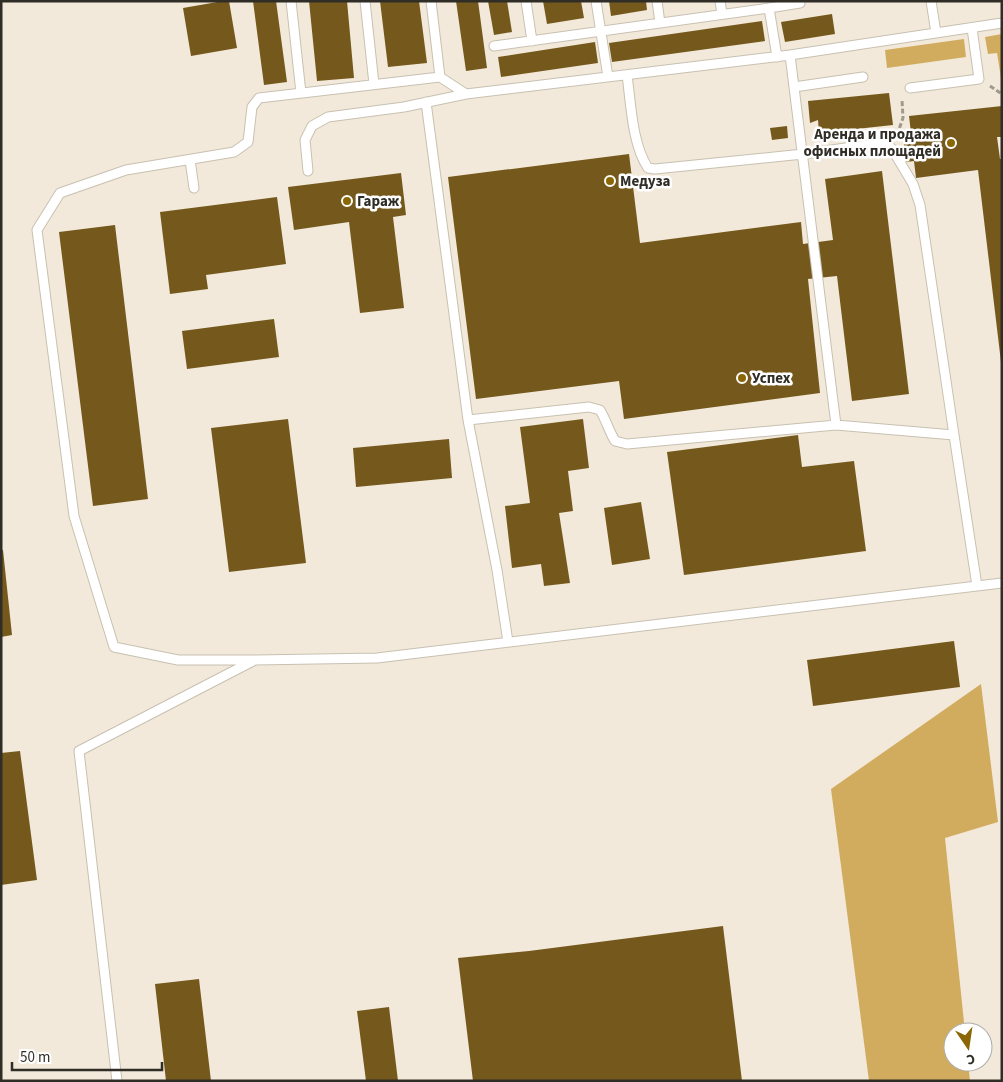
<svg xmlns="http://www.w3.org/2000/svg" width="1003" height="1082" font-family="'Source Sans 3',sans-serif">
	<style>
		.forest { fill: #d2ac5e }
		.building { fill: #75591c }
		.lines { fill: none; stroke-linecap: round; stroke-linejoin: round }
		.lane-casing { stroke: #c8c0b1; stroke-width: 11 }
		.path { stroke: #a0998e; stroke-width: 3; stroke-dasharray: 5 2.5; stroke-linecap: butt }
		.lane { stroke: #fff; stroke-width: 9 }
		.poi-dot { fill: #8a6604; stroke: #fff; stroke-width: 2 }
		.labels { text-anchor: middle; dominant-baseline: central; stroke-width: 5; stroke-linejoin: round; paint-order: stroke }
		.poi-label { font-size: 15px; font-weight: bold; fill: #302d27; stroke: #fff; text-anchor: start }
	</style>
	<rect width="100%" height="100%" fill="#f2e9da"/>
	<path class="forest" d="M1002 34V78H1001L997 53 988 54 985 37Z
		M964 39 966 57 887 68 885 50Z
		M981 684 998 822 945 838 965 1032H953V1062H968L970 1081H869L831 789Z"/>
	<path class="building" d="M223 1H229L237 48 191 56 183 8Z
		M253 1H276L287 82 264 85Z
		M309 1H347L354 78 317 81Z
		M380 1H419L427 63 388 67Z
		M456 1H478L487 68 466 71Z
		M488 1H507L512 32 494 35Z
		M543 1H581L584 18 547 24Z
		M609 1H646L647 10 611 16Z
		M832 14 835 34 785 42 781 22Z
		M762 21 765 41 612 62 609 43Z
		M595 42 598 63 501 77 498 57Z
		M889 93 893 125 819 133 818 120 810 123 808 101Z
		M1002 106V137H997L1000 159H1002V362H1001L978 170 916 178 914 161 906 162 903 134 911 133 909 116Z
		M787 126 788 138 772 140 770 128Z
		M629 154 640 243 801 222 803 244 833 240 825 179 882 171 909 394 852 401 837 276 808 279 820 393 624 419 619 381 476 399 448 177Z
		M401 173 406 215 393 217 404 308 360 313 349 222 294 230 288 187Z
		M277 197 286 264 206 275 208 289 170 294 160 212Z
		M115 225 148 499 93 506 59 232Z
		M274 319 279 357 187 369 182 331Z
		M288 419 306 563 229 572 211 428Z
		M583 419 589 468 568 471 573 511 559 513 570 583 544 586 541 564 512 568 505 506 530 503 520 427Z
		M798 435 802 467 854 461 866 551 684 575 667 452Z
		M449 439 452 478 356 487 353 448Z
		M641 502 650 559 612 565 604 508Z
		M1 550H3L12 635 1 637Z
		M954 641 960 687 813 706 807 660Z
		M20 751 37 880 1 885V753Z
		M723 926 742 1081H473L458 958 529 951Z
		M199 979 211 1081H166L155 984Z
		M389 1007 398 1081H366L357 1011Z"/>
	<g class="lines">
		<defs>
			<path id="lane" d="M291 1 301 93
				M365 1 374 84
				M431 1 440 77
				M526 1 532 41
				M596 1 608 77
				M657 1 660 23
				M720 1 722 14
				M931 1 936 33
				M769 8 777 57
				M1002 23 790 55 466 94 440 77 259 98 252 107 248 142 234 152 126 170 60 193 37 230 74 516 114 647 178 660H255L377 658 1002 583
				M494 46 769 8 800 3V1
				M790 55 836 425 954 435 977 586
				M627 75C631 104 632 144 648 168L655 169 803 154 881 143 888 145 892 149 913 184 920 205 954 435
				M794 87 863 77
				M910 88 979 79 972 28
				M426 102 468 420 589 407 600 410C606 420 609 431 615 441L627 444 836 425
				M190 160 194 188
				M308 171 305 140 312 126 328 117 404 107 466 94
				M468 420 497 570 508 642
				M117 1081 79 751 253 661"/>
		</defs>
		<use href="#lane" class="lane-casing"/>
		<path class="path" d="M990 86 1002 94
			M897 135 903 118 902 100"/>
		<use href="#lane" class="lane"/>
	</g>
	<g class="poi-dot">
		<circle cx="951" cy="143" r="5"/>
		<circle cx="610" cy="181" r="5"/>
		<circle cx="347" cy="201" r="5"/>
		<circle cx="742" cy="378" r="5"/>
	</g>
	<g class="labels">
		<g class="poi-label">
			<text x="941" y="134" text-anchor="end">Аренда и продажа<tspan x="941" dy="17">офисных площадей</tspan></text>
			<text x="620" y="181">Медуза</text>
			<text x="357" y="201">Гараж</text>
			<text x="752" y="378">Успех</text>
		</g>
	</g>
	<rect width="1003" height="1082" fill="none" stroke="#302d27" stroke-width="5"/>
	<g transform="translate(968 1047) rotate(167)"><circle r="24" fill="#ffffff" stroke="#acaba9"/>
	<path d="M0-4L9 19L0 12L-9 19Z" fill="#8a6604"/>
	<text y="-8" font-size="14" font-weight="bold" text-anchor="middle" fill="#302d27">С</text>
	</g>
	<path d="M12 1062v8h150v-8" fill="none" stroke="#302d27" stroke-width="2.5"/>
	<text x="20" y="1062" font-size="15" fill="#302d27" stroke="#ffffff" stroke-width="4" paint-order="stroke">50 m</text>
</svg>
